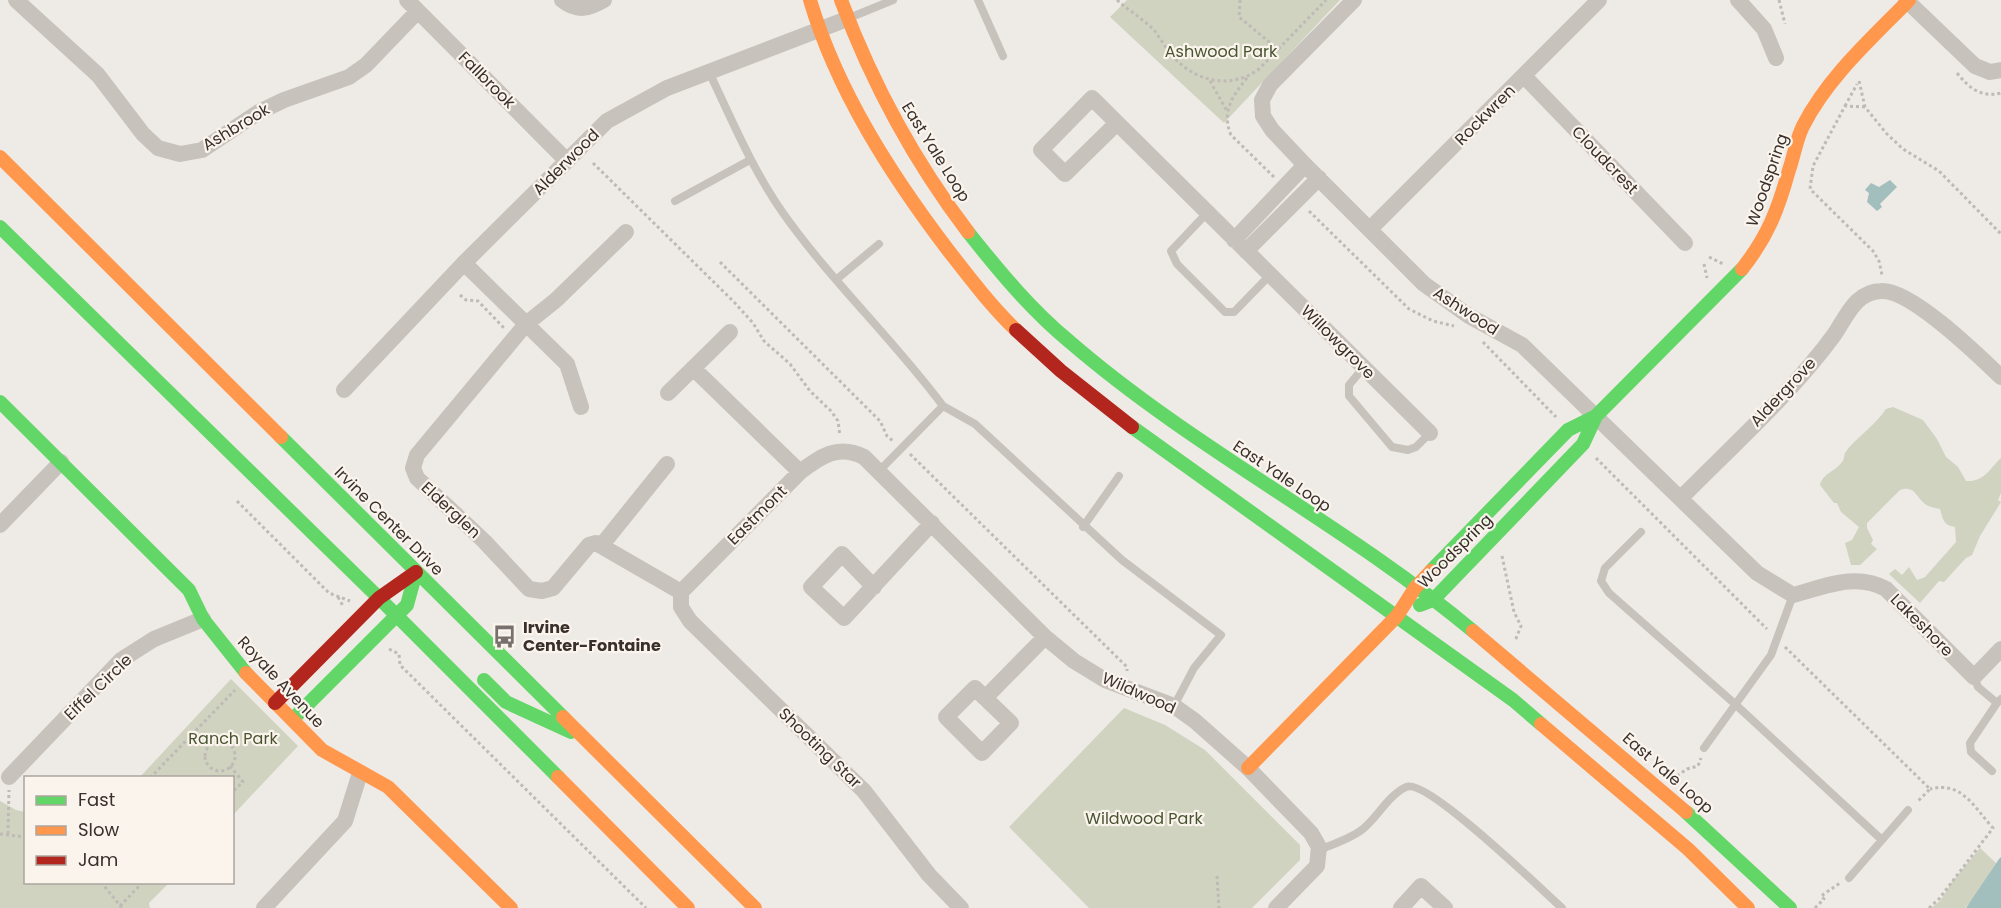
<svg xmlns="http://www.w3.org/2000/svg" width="2001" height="908" font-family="Poppins,sans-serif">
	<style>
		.green { fill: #cfd3c0 }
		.water { fill: #a2bfbe }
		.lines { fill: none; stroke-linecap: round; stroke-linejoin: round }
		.path { stroke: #c0bab6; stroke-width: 3; stroke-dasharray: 3 3; stroke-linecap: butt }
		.lane { stroke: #c8c2bd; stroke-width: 8 }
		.street { stroke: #c8c2bd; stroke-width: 16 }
		.fast { stroke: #63d668; stroke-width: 14 }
		.slow { stroke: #ff974d; stroke-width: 14 }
		.jam { stroke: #b3261e; stroke-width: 14 }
		.labels { text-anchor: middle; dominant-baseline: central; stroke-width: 4.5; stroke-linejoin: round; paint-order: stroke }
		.park-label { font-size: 16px; fill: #485530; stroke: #faf4ed }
		.street-label { font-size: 16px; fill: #392f2b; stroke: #faf4ed }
		.poi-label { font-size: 16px; font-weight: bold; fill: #392f2b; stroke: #faf4ed; text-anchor: start }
	</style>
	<rect width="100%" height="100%" fill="#eeeae5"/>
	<path class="green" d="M1127 0H1340L1224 123 1110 17Z
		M1893 407 1923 420 1937 439 1946 457 1958 467 1966 481C1985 482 1989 469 2001 458V493L1998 500 2001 502 1980 536 1972 555 1966 558 1944 582 1939 581 1920 603 1889 574 1895 569 1902 575 1909 567 1917 580 1925 577 1956 542 1955 527C1943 525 1943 519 1940 509 1935 508 1929 507 1925 504 1915 496 1915 485 1900 490L1867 523V528L1873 540 1871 544 1877 549 1860 565H1851L1845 543 1852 540 1859 527 1841 512 1837 503H1834L1820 485C1823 473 1836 471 1842 462 1844 460 1844 456 1845 453 1854 439 1875 426 1886 409Z
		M231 679 298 746 233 815 232 778 140 777Z
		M1124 708 1165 725 1205 750 1300 845V860L1252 908H1089L1009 827Z
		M0 801 16 810 25 812 26 882 169 883 149 903 150 908H0Z
		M1980 848 1996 863 1977 895 1965 908H1931L1940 901 1952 882Z"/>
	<path class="water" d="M1890 180 1897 187 1880 204 1882 207 1877 211 1867 202 1869 193 1865 190 1871 183 1879 187Z
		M2001 857V908H1966L1999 859Z"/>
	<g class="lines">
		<path class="path" d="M1117 0C1129 11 1142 18 1153 29 1159 36 1164 45 1169 52 1192 81 1229 91 1259 69L1326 0
			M1240 0 1239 17 1280 51
			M1779 0 1785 24
			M1957 73C1969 88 1981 98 2001 93
			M1247 78C1233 95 1221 112 1231 135L1274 177
			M1210 81 1227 111
			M1859 81 1865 107 1886 133 1903 149 1939 171 2001 234
			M1845 106 1857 84
			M1865 107 1845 106 1813 166 1810 189 1873 251 1879 261 1882 275
			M593 163 734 302 753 323 764 341 790 364 810 391 831 411 838 421 840 436
			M1309 211 1409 309 1433 321 1454 326
			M1709 257 1723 264
			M720 262 880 421 887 436 893 441
			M1704 264 1707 278
			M460 295 466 300 478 301 504 328
			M1483 342 1556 417
			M910 454 1127 667V671
			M1596 458 1767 629
			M237 501 329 593 350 601
			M1502 556 1514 612 1521 626 1515 641
			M338 597 343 606
			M1785 647 1930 789 1917 802
			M389 649 399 654 400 665 646 908
			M195 732 208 746
			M205 756a15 15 0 1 1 30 0a15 15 0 1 1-30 0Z
			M230 766 243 782 232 792
			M1677 776 1687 769 1698 766 1701 758
			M150 778 235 690
			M0 834 26 837
			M8 834 9 790
			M1217 876 1219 908
			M101 882 122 908
			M120 906 143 882
			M1815 908 1824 899 1821 896 1840 883
			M1929 908 1939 899 1993 828C1973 806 1962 781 1930 789"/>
		<path class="lane" d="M978 0 1003 56
			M849 18 893 0
			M709 72C732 120 752 169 783 213 831 281 893 339 943 406
			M675 201 750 160
			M1207 213 1171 251 1177 264 1225 312H1234L1270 275
			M837 279 879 244
			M1364 367 1349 385V396L1392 447 1408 450 1416 447 1430 433
			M880 470 943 406 975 424 1122 560 1221 635 1194 668 1174 706
			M1083 527 1119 476
			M1641 532 1605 568 1601 581 1609 593 1735 704 1882 840
			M1974 677 1978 687 1997 703 2001 699
			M1704 748 1771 655 1793 595
			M1992 771 1971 752 1970 743 1997 703
			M1319 850C1333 844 1353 838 1364 828 1378 816 1389 795 1406 787 1426 777 1542 890 1562 908
			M1849 878 1908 810"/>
		<path class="street" d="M16 0 98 75 143 134 158 148 180 154 202 150 259 112 284 100 349 77 366 65 418 11
			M407 0 567 161
			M562 0C577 12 589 9 604 0
			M1354 0 1270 85 1262 100 1263 116 1272 130 1305 165 1424 284 1469 316 1522 345 1757 573 1793 595C1824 587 1856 572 1886 589L1974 677 2001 649
			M1738 0 1764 29 1776 58
			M1906 0 1975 66 1990 72 2001 70
			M1524 76 1685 243
			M1117 123 1065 174 1041 150 1092 98 1430 433
			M1370 229 1599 0
			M626 232 556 300 526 324 417 455 413 468 417 478 484 541 529 589 542 591 553 588 589 545 596 543 681 592
			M1234 240 1305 165
			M1246 251 1319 178
			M464 263 567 364 581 407
			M693 368 800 472
			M344 390 464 263 607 121 667 88 847 19
			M668 393 730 332
			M1681 498C1733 445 1790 395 1834 335 1847 316 1855 292 1881 291 1911 289 1979 356 2001 377
			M0 525 61 462
			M601 546 667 464
			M874 587 842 554 811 587 844 618 932 523
			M681 592 800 472C821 456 838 444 864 457L1045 637 1074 661 1105 680 1174 706 1195 721 1248 768 1311 833 1319 847 1317 866 1276 908
			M681 592V607L690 621 864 791 929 875 961 908
			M985 698 1011 723 982 753 946 717 975 688 985 698 1045 637
			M9 777 121 660 154 639 203 619
			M264 908 345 821 360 773
			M1401 908 1421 886 1445 908"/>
		<path class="fast" d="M0 227 379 598 558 777
			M968 232C999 271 1031 310 1070 342 1195 450 1346 525 1473 631
			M0 402 189 590 203 619 246 673
			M1132 427 1513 700 1541 724
			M281 437 563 717
			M1431 571 1568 430 1596 416 1742 269
			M1420 605 1433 600 1583 444 1596 416
			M484 680 506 702 571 732
			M293 719 407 605 416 572
			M1686 812 1790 908"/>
		<path class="slow" d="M810 0C837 91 891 175 948 250 969 277 991 306 1016 330
			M841 0C872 83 914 161 968 232
			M0 157 281 437
			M1742 269C1768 236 1778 210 1789 170 1794 156 1796 140 1803 126 1828 77 1871 39 1909 0
			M1473 631 1686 812
			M246 673 322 750 388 787 511 908
			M563 717 755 908
			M1541 724 1688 849 1748 908
			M1248 768 1397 616 1415 588 1431 571
			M558 777 688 908"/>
		<path class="jam" d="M1016 330 1061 371 1132 427
			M275 703 379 598 416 572"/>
	</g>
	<defs>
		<symbol id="bus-bare" viewBox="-9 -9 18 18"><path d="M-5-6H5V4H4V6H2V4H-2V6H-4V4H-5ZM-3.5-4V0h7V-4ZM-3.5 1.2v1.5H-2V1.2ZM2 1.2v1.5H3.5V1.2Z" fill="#78706c" stroke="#faf4ed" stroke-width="2.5" paint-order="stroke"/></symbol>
	</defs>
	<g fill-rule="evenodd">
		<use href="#bus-bare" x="488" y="620" width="33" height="33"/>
	</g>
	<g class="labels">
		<g class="park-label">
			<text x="1221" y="51">Ashwood Park</text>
			<text x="233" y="738">Ranch Park</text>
			<text x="1144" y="818">Wildwood Park</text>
		</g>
		<g class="street-label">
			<text transform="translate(487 80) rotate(45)">Fallbrook</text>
			<text transform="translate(1485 115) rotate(-45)">Rockwren</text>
			<text transform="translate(236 127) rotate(-31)">Ashbrook</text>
			<text transform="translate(936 152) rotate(58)">East Yale Loop</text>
			<text transform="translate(1605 160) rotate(46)">Cloudcrest</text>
			<text transform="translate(566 162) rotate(-45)">Alderwood</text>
			<text transform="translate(1767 180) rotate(-71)">Woodspring</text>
			<text transform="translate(1466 311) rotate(33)">Ashwood</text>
			<text transform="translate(1338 342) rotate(45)">Willowgrove</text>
			<text transform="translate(1783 392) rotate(-47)">Aldergrove</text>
			<text transform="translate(1282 476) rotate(34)">East Yale Loop</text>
			<text transform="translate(451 510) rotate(43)">Elderglen</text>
			<text transform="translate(757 515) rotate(-45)">Eastmont</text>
			<text transform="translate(389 521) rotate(45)">Irvine Center Drive</text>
			<text transform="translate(1455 551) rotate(-45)">Woodspring</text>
			<text transform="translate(1922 625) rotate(45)">Lakeshore</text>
			<text transform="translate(281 682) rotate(47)">Royale Avenue</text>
			<text transform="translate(98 687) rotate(-44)">Eiffel Circle</text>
			<text transform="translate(1139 693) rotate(24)">Wildwood</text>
			<text transform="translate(820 748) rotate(44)">Shooting Star</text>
			<text transform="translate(1668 773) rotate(41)">East Yale Loop</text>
		</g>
		<g class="poi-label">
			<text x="523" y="627">Irvine<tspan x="523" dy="18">Center-Fontaine</tspan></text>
		</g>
	</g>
	<rect x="24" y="776" width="210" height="108" fill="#faf4ed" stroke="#ada59f" stroke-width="1.5"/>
	<rect x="36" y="796" width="30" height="9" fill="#63d668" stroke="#ada59f" stroke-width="1.5"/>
	<text x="78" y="806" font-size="18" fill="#392f2b">Fast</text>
	<rect x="36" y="826" width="30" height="9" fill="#ff974d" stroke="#ada59f" stroke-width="1.5"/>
	<text x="78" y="836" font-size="18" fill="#392f2b">Slow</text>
	<rect x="36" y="856" width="30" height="9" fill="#b3261e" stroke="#ada59f" stroke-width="1.5"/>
	<text x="78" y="866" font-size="18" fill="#392f2b">Jam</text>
</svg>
